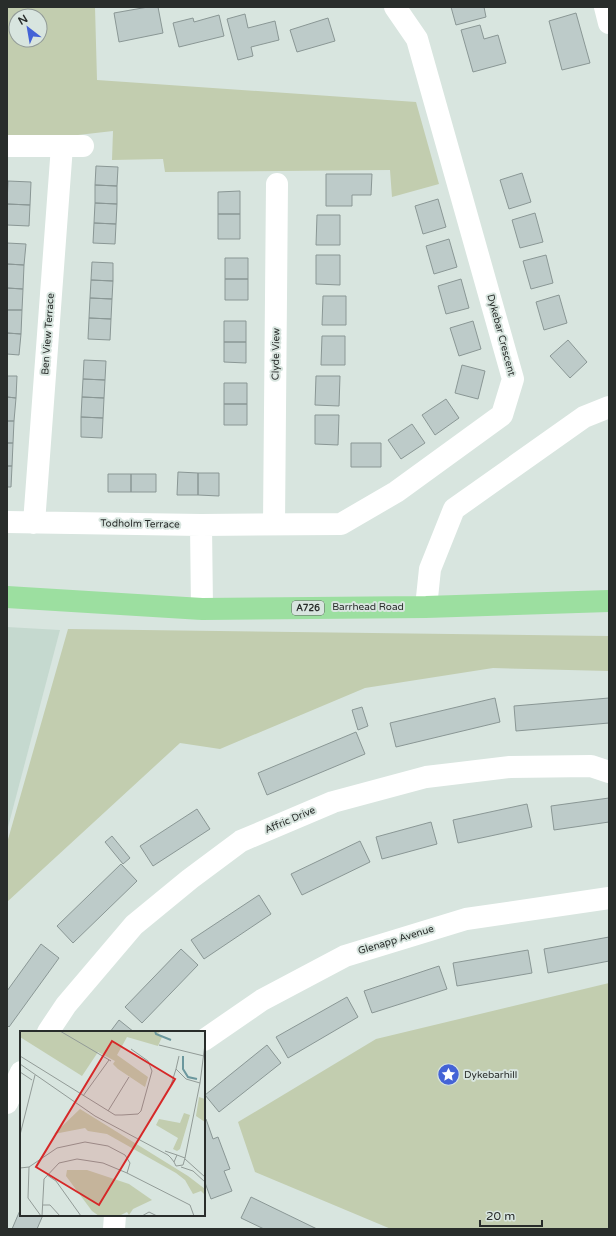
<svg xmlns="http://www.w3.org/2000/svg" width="616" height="1236" font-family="'Varela Round',sans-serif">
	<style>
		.built { fill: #c5d9cf }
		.green { fill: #c2cdaf; fill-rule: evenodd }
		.building { fill: #bdcbc9; stroke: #8a9795 }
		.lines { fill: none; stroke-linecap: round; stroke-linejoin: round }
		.minor { stroke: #fff; stroke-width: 22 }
		.major { stroke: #9cdfa0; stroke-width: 22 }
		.labels { text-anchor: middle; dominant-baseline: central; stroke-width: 4; stroke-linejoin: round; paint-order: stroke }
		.shield { fill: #d8e5df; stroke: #5e6461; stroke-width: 1 }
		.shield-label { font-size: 9px; font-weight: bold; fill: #292d2b }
		.street-label { font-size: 10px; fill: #292d2b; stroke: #d8e5df }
		.poi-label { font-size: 10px; fill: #292d2b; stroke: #d8e5df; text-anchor: start }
		.inset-river { fill: none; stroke: #6b979d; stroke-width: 2 }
		.inset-road { fill: none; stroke: #929b97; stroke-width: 1 }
		.view { fill: #d62828; fill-opacity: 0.15; stroke: #d62828; stroke-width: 2 }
		.inset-edge { fill: none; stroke: #292d2b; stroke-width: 2 }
	</style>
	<rect width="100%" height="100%" fill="#d8e5df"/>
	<path class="built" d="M7 627 60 630 7 831Z"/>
	<path class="green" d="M7 7H95L97 80 416 102 439 184 392 197 390 170 165 172 163 159 112 160 113 131 78 135H7ZM16 16H40V40H16Z
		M68 629 609 636V671L493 668 365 688 220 749 180 743 7 902V843Z
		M609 983V1229H391L255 1172 238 1122 376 1039Z"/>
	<path class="building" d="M148 7H158L163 33 119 42 114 13Z
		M451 7H484L486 17 456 25Z
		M576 13 590 63 562 70 549 21Z
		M245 14 248 28 275 21 279 40 251 47 253 56 238 60 227 19Z
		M219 15 224 36 179 47 173 23 193 18 194 22Z
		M328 18 335 41 297 52 290 30Z
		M480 25 484 39 498 35 506 63 473 72 461 30Z
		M96 166 118 167 117 186 95 185Z
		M522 173 531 202 509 209 500 180Z
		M326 174H372L371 195H352V206H326Z
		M8 181 31 182 30 205 7 204Z
		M95 185 117 186V204L95 203Z
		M240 191V214H218V192Z
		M438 199 446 227 423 234 415 206Z
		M95 203 117 204 116 224 94 223Z
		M7 204 30 205 29 226 7 225Z
		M535 213 543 242 520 248 512 220Z
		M218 214H240V239H218Z
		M317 215H340V245H316Z
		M94 223 116 224 115 244 93 243Z
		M449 239 457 267 434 274 426 246Z
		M7 243 26 244 24 265 7 264Z
		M316 255H340V285L316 284Z
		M546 255 553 283 531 289 523 261Z
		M225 258H248V279H225Z
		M92 262 113 263V281L91 280Z
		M7 264 24 265 23 289 7 288Z
		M225 279H248V300H225Z
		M461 279 469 308 446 314 438 286Z
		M91 280 113 281 112 299 90 298Z
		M7 288 23 289 22 310H7Z
		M559 295 567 323 544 330 536 302Z
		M323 296H346V325H322Z
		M90 298 112 299 111 319 89 318Z
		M7 310H22L21 334 7 333Z
		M89 318 111 319 110 340 88 339Z
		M224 321H246V342H224Z
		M473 321 481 349 459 356 450 328Z
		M7 333 21 334 19 355 7 354Z
		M322 336H345V365H321Z
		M568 340 587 362 570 378 550 356Z
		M224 342H246V363L224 362Z
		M84 360 106 361 105 380 83 379Z
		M462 365 485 371 478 399 455 393Z
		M7 376H17L16 398 7 397Z
		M316 376H340L339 406 315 405Z
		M83 379 105 380 104 398 82 397Z
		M224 383H247V404H224Z
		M7 397 16 398 14 421H7Z
		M82 397 104 398 103 418 81 417Z
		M446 399 459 418 435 435 422 415Z
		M224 404H247V425H224Z
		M315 415H339L338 445 315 444Z
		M81 417 103 418 102 438 81 437Z
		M7 421H14L13 443H7Z
		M412 424 425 443 401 459 388 440Z
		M7 443H13L12 466H7Z
		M351 443H381V467H351Z
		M7 466H12L11 487H7Z
		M178 472 198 473V495H177Z
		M198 473H219V496L198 495Z
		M108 474H131V492H108Z
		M131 474H156V492H131Z
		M495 698 500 722 396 747 390 723Z
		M609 698V723L516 731 514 706Z
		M362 707 368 726 358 730 352 710Z
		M356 732 365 754 267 795 258 773Z
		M609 798V822L554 830 551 806Z
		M527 804 532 827 458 843 453 820Z
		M197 809 210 829 153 866 140 846Z
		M431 822 437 844 382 859 376 837Z
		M112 836 130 858 123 864 105 842Z
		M360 841 370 862 302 895 291 874Z
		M121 864 137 881 73 943 57 926Z
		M259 895 271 914 204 959 191 940Z
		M609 937V961L548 973 544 949Z
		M41 944 59 958 9 1027 7 1025V991Z
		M181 949 198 965 142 1023 125 1007Z
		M528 950 532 973 457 986 453 963Z
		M439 966 447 989 372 1013 364 991Z
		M347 997 358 1017 288 1058 276 1037Z
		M119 1020 134 1032H110Z
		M267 1045 281 1063 219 1112 205 1095Z
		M206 1119 213 1139 218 1137 230 1169 224 1171 232 1191 211 1199 204 1180V1120Z
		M251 1197 317 1229H264L241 1218Z
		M21 1208V1215H43L37 1229H12Z"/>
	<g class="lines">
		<path class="minor" d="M605 7 609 23
			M7 146H83
			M7 522 201 525 341 524 396 492 502 415 513 379 417 39 395 7
			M34 523 62 146
			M274 524 277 184
			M201 525 202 609
			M426 607 430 569 454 509 584 417 609 407
			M48 1032 66 1005 134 925 190 879 241 841 333 802 426 777 510 767 591 766 609 772
			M204 1040 262 1000 345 956 466 919 609 898
			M7 1103 21 1072
			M114 1229 115 1215"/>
		<path class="major" d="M7 597 202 609 426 607 609 601"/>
	</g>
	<defs>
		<symbol id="sight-disc" viewBox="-11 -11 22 22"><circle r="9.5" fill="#4463d6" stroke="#d8e5df"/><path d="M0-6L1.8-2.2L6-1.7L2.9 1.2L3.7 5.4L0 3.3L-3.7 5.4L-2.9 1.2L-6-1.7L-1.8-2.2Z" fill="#fff"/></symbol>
	</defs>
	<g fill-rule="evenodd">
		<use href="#sight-disc" x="436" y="1062" width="25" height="25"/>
	</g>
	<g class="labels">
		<rect class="shield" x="292" y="601" width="32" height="14" rx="3"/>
		<g class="shield-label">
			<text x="308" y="608">A726</text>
		</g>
		<g class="street-label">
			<text transform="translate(48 334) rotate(-86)">Ben View Terrace</text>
			<text transform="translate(501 335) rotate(75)">Dykebar Crescent</text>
			<text transform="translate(276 354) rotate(-89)">Clyde View</text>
			<text transform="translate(140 524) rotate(1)">Todholm Terrace</text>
			<text x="368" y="607">Barrhead Road</text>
			<text transform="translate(290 820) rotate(-23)">Affric Drive</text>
			<text transform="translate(396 940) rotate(-17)">Glenapp Avenue</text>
		</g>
		<g class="poi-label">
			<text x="464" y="1075">Dykebarhill</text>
		</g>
	</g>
	<g transform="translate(20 1031)">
		<rect width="185" height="185" fill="#d8e5df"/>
		<path d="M0 0H141L137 4 142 6 138 15 107 6 97 24 128 46 125 56 98 38 93 33 95 30 78 21 62 45 0 6ZM179 66 185 68V91L176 85ZM60 78 168 145 185 158V164L181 160 173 163 165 149 156 142 87 103 68 100 65 97 34 103ZM164 82 170 84 160 118 157 120 153 118 158 107 136 94 139 88 160 92ZM47 139H67L109 153 132 169 113 178 109 184 107 181 99 185H79L72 180 46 145Z" fill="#c2cdaf"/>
		<path class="inset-river" d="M135 0 136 3 151 9M163 25V38L168 46 177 48"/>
		<path class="inset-road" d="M40 0 91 30M139 14 184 25M0 25 95 84H102L118 83 121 80 132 40 128 30 111 18M159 25 156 38 166 48 180 52M0 33 75 85 148 124 151 127 154 131 156 135 163 134 165 127 157 124 154 131M0 41 12 49M151 54 156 38M63 65 89 29M88 80 109 46M0 104 15 44M145 120 157 124M165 127 180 52 185 13M165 128 185 146M9 136 8 167 21 185M161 136 173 140 185 151M0 137 9 136 37 117 65 111 88 115 105 124 110 132 107 142M27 144 36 150 61 185M23 174H30L40 185M22 185 24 148 39 132 57 128 83 132 107 142 170 174 174 185M122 185 129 181 137 185"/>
		<path class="view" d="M92 10 155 48 79 174 16 136Z"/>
		<rect width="185" height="185" class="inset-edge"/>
	</g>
	<rect width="616" height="1236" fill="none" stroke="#292d2b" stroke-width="16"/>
	<g transform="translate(28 28) rotate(329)"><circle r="19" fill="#d8e5df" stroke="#929b97"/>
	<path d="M0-3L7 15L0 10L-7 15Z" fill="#4463d6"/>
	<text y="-6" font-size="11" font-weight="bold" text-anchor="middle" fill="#292d2b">N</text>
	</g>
	<path d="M480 1220v6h62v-6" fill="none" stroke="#292d2b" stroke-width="2"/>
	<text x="486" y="1220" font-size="12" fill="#292d2b" stroke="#d8e5df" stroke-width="3" paint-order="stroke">20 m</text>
</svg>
